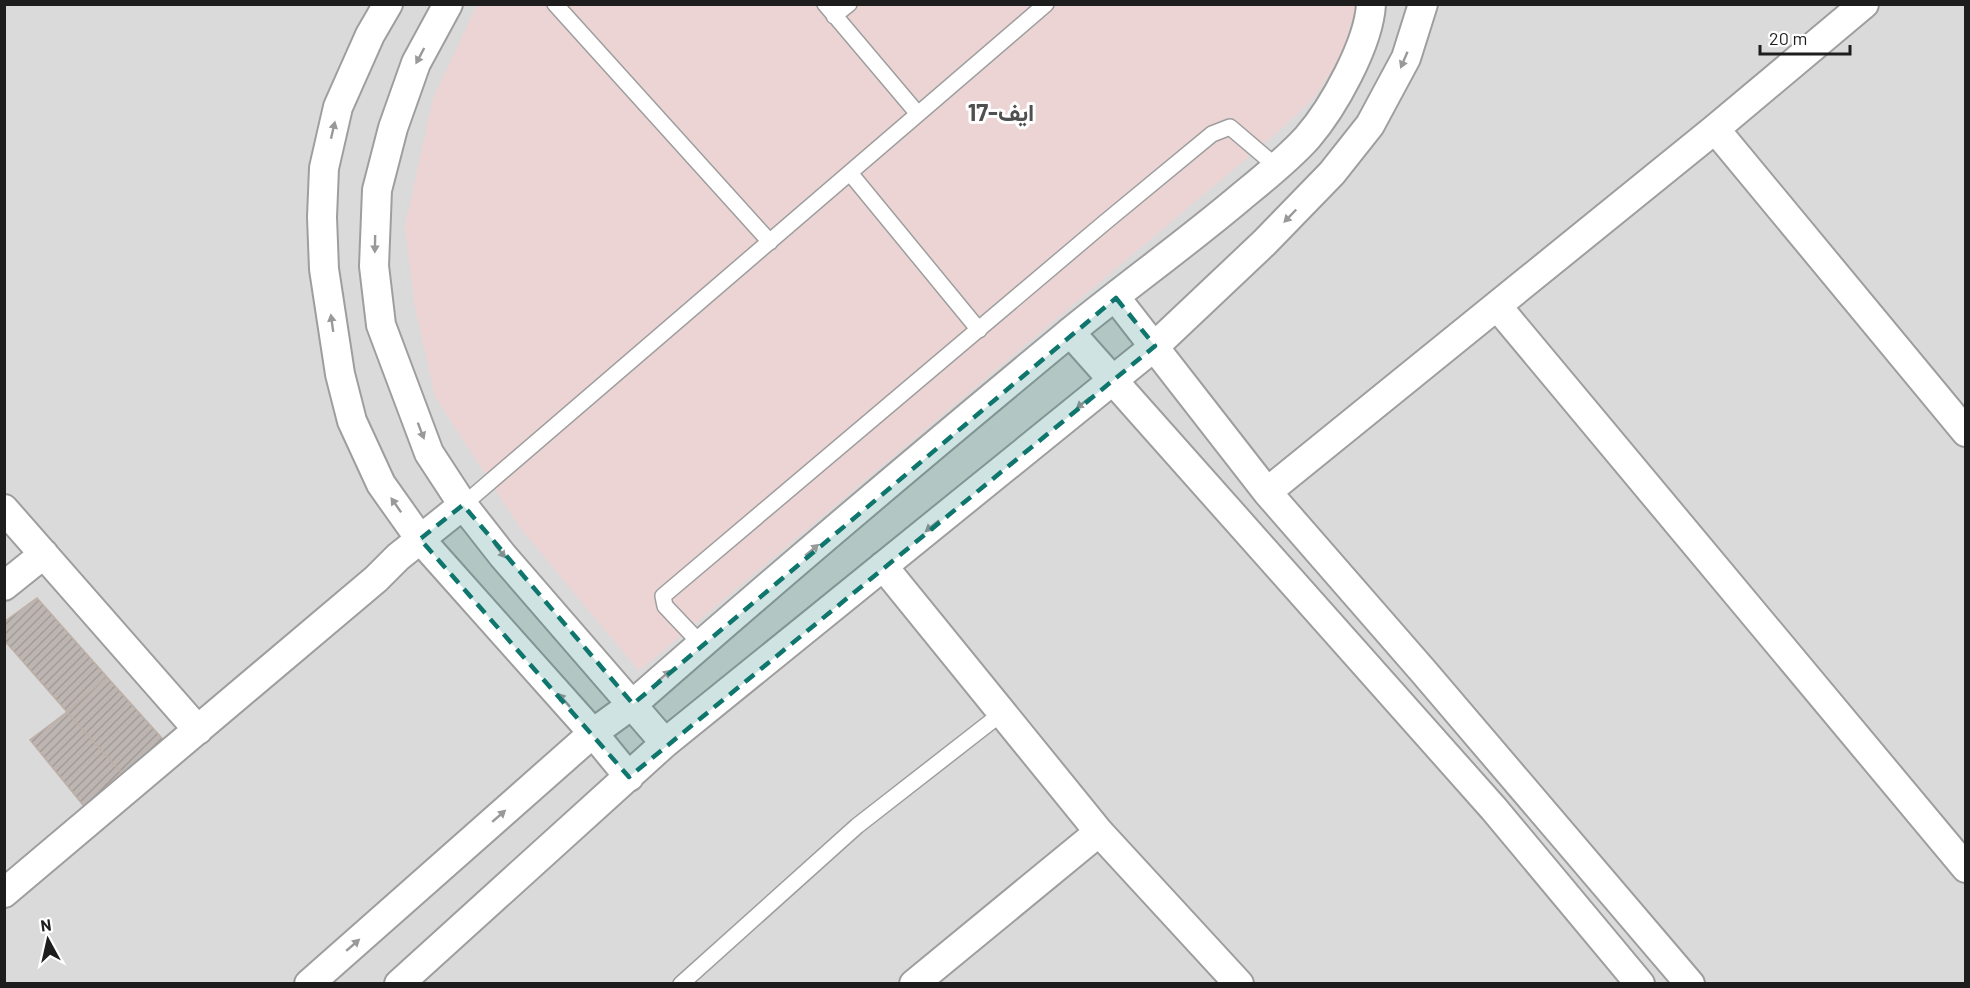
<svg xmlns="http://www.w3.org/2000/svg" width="1970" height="988" font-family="Barlow,Vazirmatn,sans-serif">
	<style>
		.residential { fill: #dbdada }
		.commercial { fill: #ecd4d5 }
		.building { fill: url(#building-hatch); stroke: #bdb0a7; stroke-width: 1.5 }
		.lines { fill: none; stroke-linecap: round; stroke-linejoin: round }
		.lane-casing { stroke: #9e9e9e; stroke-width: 18 }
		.street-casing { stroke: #9e9e9e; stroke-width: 32 }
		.lane { stroke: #fff; stroke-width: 15 }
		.street { stroke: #fff; stroke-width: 28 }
		.oneway { fill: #999 }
		.marked { fill: #0f766e; fill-opacity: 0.2; stroke: #0f766e; stroke-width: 4.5; stroke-dasharray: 12 8; stroke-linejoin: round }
		.labels { text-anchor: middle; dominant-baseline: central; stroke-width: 6; stroke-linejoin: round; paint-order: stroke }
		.district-label { font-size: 24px; font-weight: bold; fill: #505050; stroke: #fff }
	</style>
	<defs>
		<pattern id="building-hatch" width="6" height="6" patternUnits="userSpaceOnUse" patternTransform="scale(1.5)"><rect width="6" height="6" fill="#bdb5b1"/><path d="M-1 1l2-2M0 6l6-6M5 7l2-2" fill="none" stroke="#a29b98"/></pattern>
	</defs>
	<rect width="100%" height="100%" fill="#ede9e3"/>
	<path class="residential" d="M5 5H1965V983L5 984Z"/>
	<path class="commercial" d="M477 5H1356L1342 54 1315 97 1280 130 639 671 521 529 435 397 414 303 405 226 433 98Z"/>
	<path class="building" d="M37 598 107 677 67 712 4 640V622Z
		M107 677 169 746 128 780 67 712Z
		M67 712 128 780 87 810 30 740Z"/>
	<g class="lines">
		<defs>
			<path id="lane" d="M555 4 770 242
				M825 4 918 114
				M834 16 849 4
				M850 173 979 330
				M463 505 1046 4
				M701 644 665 606 663 596 1103 224 1212 134 1230 127 1277 167
				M681 984 857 826 1002 713"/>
			<path id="street" d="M388 4 370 35 338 107 324 168 322 217 324 269 340 374 352 421 381 484 420 539 593 733 629 777
				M448 4 416 63 393 128 377 190 374 266 381 325 429 453 463 505 503 556 665 743
				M1715 129 1966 432
				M1116 298 1267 492 1423 671 1690 984
				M1497 306 1966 868
				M1070 332 1494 809 1640 984
				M1267 492 1715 129 1864 4
				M4 509 198 730
				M883 566 1099 832 1239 984
				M4 586 44 554
				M4 893 376 579 398 557 463 505
				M309 984 593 733 633 704C774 580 918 458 1063 338 1121 290 1183 246 1241 197 1264 178 1287 160 1307 138 1333 108 1369 44 1371 4
				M399 984 665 743 1155 346 1264 243 1332 173 1370 125 1406 58 1423 4
				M914 984 1099 832"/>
		</defs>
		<use href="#lane" class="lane-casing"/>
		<use href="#street" class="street-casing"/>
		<use href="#lane" class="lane"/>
		<use href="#street" class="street"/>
	</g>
	<defs><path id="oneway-solid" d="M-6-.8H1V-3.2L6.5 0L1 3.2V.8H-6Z" transform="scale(1.5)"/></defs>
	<g class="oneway">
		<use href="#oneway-solid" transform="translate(420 56) rotate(118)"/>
		<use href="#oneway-solid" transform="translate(1404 60) rotate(113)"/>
		<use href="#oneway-solid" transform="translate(333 130) rotate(-77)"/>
		<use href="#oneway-solid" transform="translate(1290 216) rotate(134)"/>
		<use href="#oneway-solid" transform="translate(375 244) rotate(91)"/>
		<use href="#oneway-solid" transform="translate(332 323) rotate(-98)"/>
		<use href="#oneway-solid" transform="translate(1083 403) rotate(141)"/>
		<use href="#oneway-solid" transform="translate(421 431) rotate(69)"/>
		<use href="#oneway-solid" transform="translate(396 505) rotate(-125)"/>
		<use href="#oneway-solid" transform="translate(932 526) rotate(141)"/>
		<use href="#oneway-solid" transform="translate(812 550) rotate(-40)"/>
		<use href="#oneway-solid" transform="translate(500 551) rotate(51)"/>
		<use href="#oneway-solid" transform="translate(664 676) rotate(-41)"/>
		<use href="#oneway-solid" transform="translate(564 700) rotate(-132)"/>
		<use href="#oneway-solid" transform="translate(499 816) rotate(-41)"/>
		<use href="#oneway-solid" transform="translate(353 945) rotate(-41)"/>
	</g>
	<path class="marked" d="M1116 298 1155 346 629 777 420 539 463 505 633 704Z"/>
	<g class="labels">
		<g class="district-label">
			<text x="1001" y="111">ایف-17</text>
		</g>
	</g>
	<rect width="1970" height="988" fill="none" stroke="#1d1d1d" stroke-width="12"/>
	<g transform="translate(48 940) rotate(352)" stroke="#ffffff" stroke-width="4.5" paint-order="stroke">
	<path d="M0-4.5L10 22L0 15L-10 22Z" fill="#1d1d1d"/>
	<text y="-9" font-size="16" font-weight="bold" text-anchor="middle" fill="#1d1d1d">N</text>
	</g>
	<path d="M1760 45v9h90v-9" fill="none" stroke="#1d1d1d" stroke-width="3"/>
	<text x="1769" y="45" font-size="18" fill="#1d1d1d" stroke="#ffffff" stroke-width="4.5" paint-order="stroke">20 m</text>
</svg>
